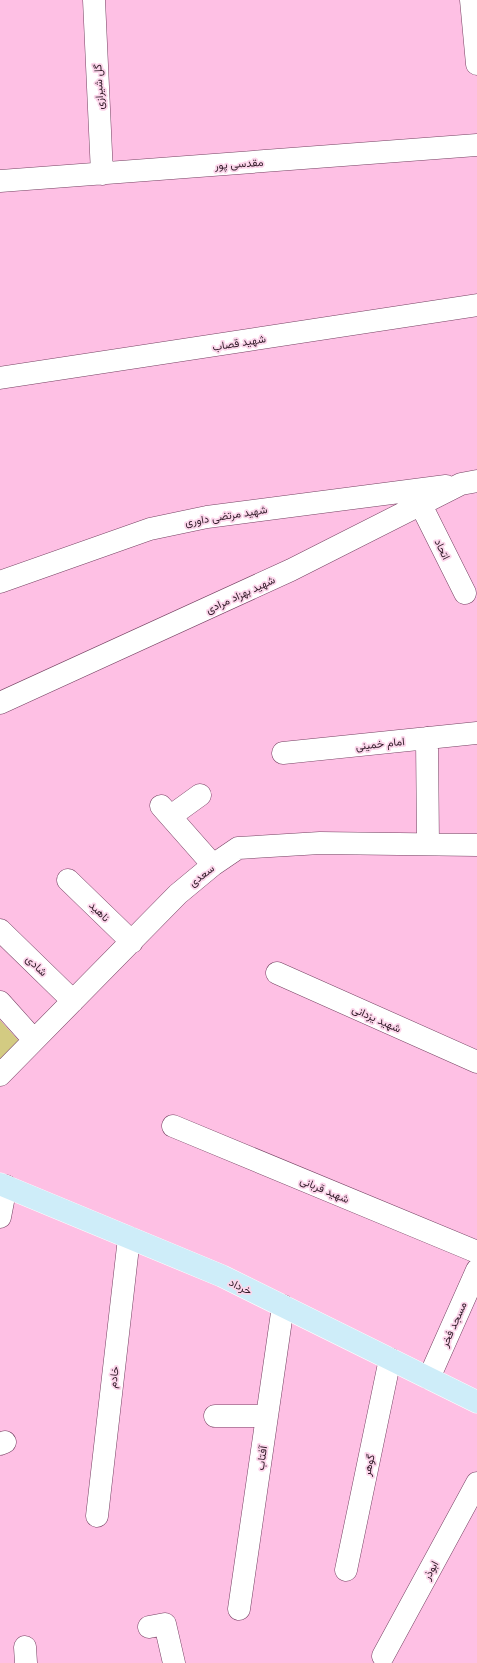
<svg xmlns="http://www.w3.org/2000/svg" width="477" height="1663" font-family="'Noto Serif',Vazirmatn,serif">
	<style>
		.green { fill: #d3cb82 }
		.lines { fill: none; stroke-linecap: round; stroke-linejoin: round }
		.minor-casing { stroke: #754162; stroke-width: 23 }
		.major-casing { stroke: #fff; stroke-width: 23 }
		.minor { stroke: #fff; stroke-width: 22 }
		.major { stroke: #ceedf9; stroke-width: 22 }
		.labels { text-anchor: middle; dominant-baseline: central; stroke-width: 3.5; stroke-linejoin: round; paint-order: stroke }
		.street-label { font-size: 11px; fill: #321b29; stroke: #fcd6eb }
	</style>
	<rect width="100%" height="100%" fill="#fec0e4"/>
	<path class="green" d="M0 1020 20 1042 0 1062Z"/>
	<g class="lines">
		<defs>
			<path id="minor" d="M94 0 102 174
				M471 0 477 64
				M0 181 477 145
				M0 378 477 305
				M421 505 465 593
				M0 582 150 529 207 517 446 486
				M0 703 291 570 461 484 477 481
				M427 738 428 844
				M283 753 477 733
				M161 806 213 865
				M171 816 200 795
				M68 880 132 942
				M0 930 73 1001
				M277 973 477 1062
				M0 1002 34 1040
				M0 1075 178 894 213 865 238 848 320 843 477 845
				M173 1126 477 1252
				M0 1217 6 1186
				M429 1378 477 1270
				M215 1416H267
				M0 1444 5 1442
				M97 1516 129 1238
				M346 1570 390 1359
				M239 1609 283 1306
				M149 1627 165 1624 174 1663
				M25 1647 26 1663
				M383 1656 477 1483"/>
			<path id="major" d="M0 1184 222 1276 477 1402"/>
		</defs>
		<use href="#minor" class="minor-casing"/>
		<use href="#major" class="major-casing"/>
		<use href="#minor" class="minor"/>
		<use href="#major" class="major"/>
	</g>
	<g class="labels">
		<g class="street-label">
			<text transform="translate(98 87) rotate(-93)">گل شیرازی</text>
			<text transform="translate(239 163) rotate(-4)">مقدسی پور</text>
			<text transform="translate(239 342) rotate(-9)">شهید قصاب</text>
			<text transform="translate(226 515) rotate(-9)">شهید مرتضی داوری</text>
			<text transform="translate(443 549) rotate(64)">اتحاد</text>
			<text transform="translate(240 594) rotate(-25)">شهید بهزاد مرادی</text>
			<text transform="translate(380 743) rotate(-6)">امام خمینی</text>
			<text transform="translate(201 875) rotate(-38)">سعدی</text>
			<text transform="translate(100 911) rotate(44)">ناهید</text>
			<text transform="translate(37 965) rotate(44)">شادی</text>
			<text transform="translate(377 1018) rotate(24)">شهید یزدانی</text>
			<text transform="translate(325 1189) rotate(23)">شهید قربانی</text>
			<text transform="translate(241 1286) rotate(26)">خرداد</text>
			<text transform="translate(453 1324) rotate(-66)">مسجد فخر</text>
			<text transform="translate(113 1377) rotate(-83)">خادم</text>
			<text transform="translate(261 1458) rotate(-82)">آفتاب</text>
			<text transform="translate(368 1465) rotate(-78)">گوهر</text>
			<text transform="translate(430 1570) rotate(-62)">ابوذر</text>
		</g>
	</g>
</svg>
